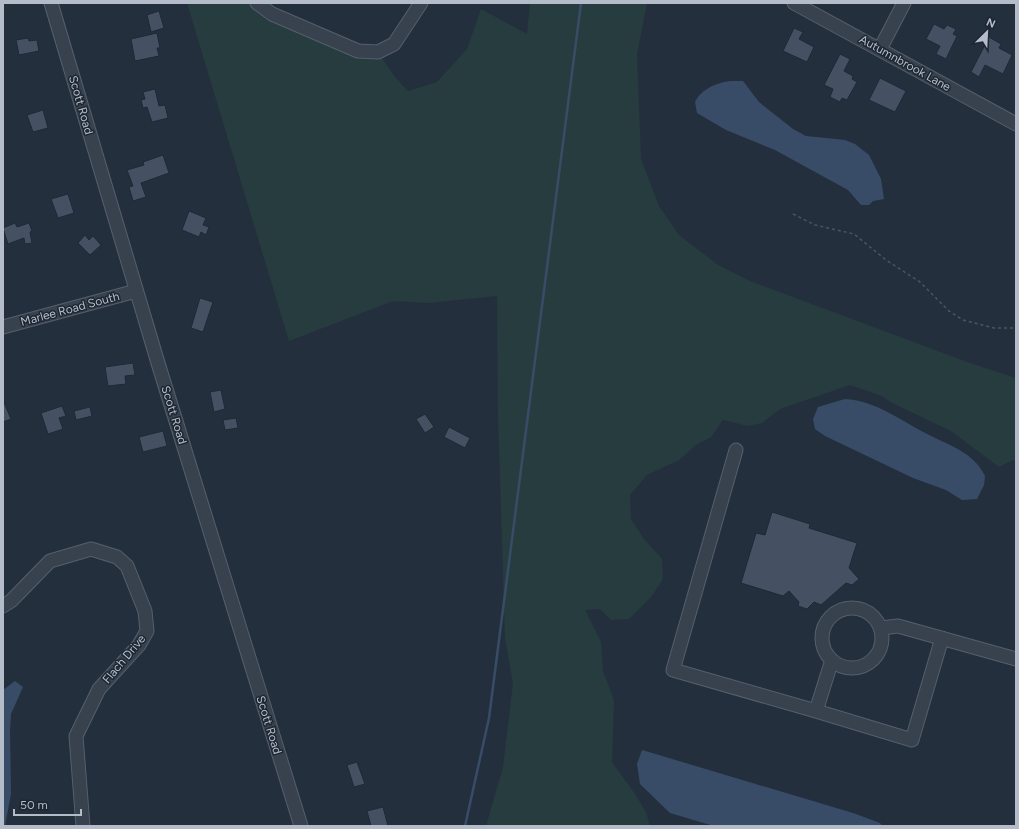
<svg xmlns="http://www.w3.org/2000/svg" width="1019" height="829" font-family="Figtree,sans-serif">
	<style>
		.green { fill: #263c3f }
		.water { fill: #394c67 }
		.lines { fill: none; stroke-linecap: round; stroke-linejoin: round }
		.stream { stroke: #394c67; stroke-width: 2.5 }
		.building { fill: #455162; stroke: #1f2835 }
		.minor-casing { stroke: #565f6c; stroke-width: 15 }
		.path { stroke: #44595c; stroke-width: 1.5; stroke-dasharray: 3 3; stroke-linecap: butt }
		.minor { stroke: #38414e; stroke-width: 13 }
		.labels { text-anchor: middle; dominant-baseline: central; stroke-width: 3; stroke-linejoin: round; paint-order: stroke }
		.street-label { font-size: 12px; fill: #b4bcc9; stroke: #1d2633 }
	</style>
	<rect width="100%" height="100%" fill="#242f3e"/>
	<path class="green" d="M187 3H255L381 57 395 77 408 91 437 82 467 49 481 9 527 34 530 3H647L637 54 641 159 659 206 679 235 718 265 750 281 970 363 1016 378V461L1013 460 999 467 951 431 890 402 882 396 850 385 780 409 762 423 748 426 723 420 711 437 696 445 679 460 647 475 630 495 631 519 644 539 662 559 663 579 651 597 629 619 611 620 600 609 585 610 601 642 603 671 614 700 612 762 635 794 646 812 650 826H486L503 767 513 683 505 638 498 418 497 296 428 303 393 301 289 341Z"/>
	<path class="water" d="M731 81H743L759 102 793 129 806 136 845 140 855 144 869 155 881 179 884 199 873 201 869 205H861L848 190 775 150 726 130 697 113 695 102C701 89 718 82 731 81Z
		M845 399C877 401 901 421 929 435 951 446 974 453 985 476L984 485 977 499 962 500 946 490 913 478 825 436 815 429 813 419 818 407Z
		M15 681 23 687 11 714 10 731 11 794 5 826H3V690Z
		M642 750 853 813 880 823 882 826H714L670 813 640 784 637 764Z"/>
	<g class="lines">
		<path class="stream" d="M465 826 489 718 581 3"/>
	</g>
	<path class="building" d="M159 11 164 28 151 32 147 15Z
		M934 24 944 29 947 25 956 29 953 34 957 36 946 59 936 54 940 46 926 39Z
		M794 28 803 32 799 39 814 47 807 62 783 51Z
		M157 33 160 48H157L159 56 135 61 131 39Z
		M989 37 1001 44 999 48 1012 55 1003 74 985 65 979 77 971 72Z
		M28 38 29 41 37 40 39 51 19 55 16 40Z
		M840 54 850 59 844 71 853 76 852 79 857 82 847 100 842 98 840 102 830 97 833 89 824 85Z
		M880 78 906 91 895 112 869 100Z
		M155 89 159 106 165 105 168 118 152 122 147 107 143 108 141 100 145 99 143 92Z
		M43 110 48 128 33 132 27 115Z
		M163 155 169 173 141 183 146 197 133 201 129 187 133 186 127 170 144 165 143 162Z
		M68 194 74 213 58 218 51 199Z
		M189 211 206 218 203 225 209 227 206 235 201 232 199 237 182 230Z
		M15 223 17 227 29 223 32 231 30 232 32 243 25 244 24 238 8 244 3 228Z
		M85 235 89 240 93 236 101 245 90 255 78 243Z
		M200 298 213 302 203 332 191 328Z
		M133 363 135 375 125 376 126 384 108 386 105 367Z
		M221 390 225 409 214 412 210 392Z
		M3 400 11 419 3 422Z
		M62 406 66 416 59 418 63 429 48 434 41 413Z
		M90 407 92 416 76 420 74 411Z
		M425 414 434 427 425 433 416 419Z
		M236 418 238 428 225 430 223 420Z
		M449 427 470 438 465 448 444 437Z
		M163 431 167 446 143 452 139 437Z
		M772 512 810 524 809 528 857 543 849 568 859 579 852 585 846 583 821 605 814 602 807 609 798 606 799 602 789 591 783 596 741 583 756 533 765 535Z
		M357 762 365 784 354 787 347 765Z
		M383 807 388 826H371L367 811Z"/>
	<g class="lines">
		<defs>
			<path id="minor" d="M51 3 158 363 301 826
				M257 3 272 14 358 51 378 52 394 44 421 3
				M794 3 1016 124
				M880 49 904 3
				M3 327 136 291
				M736 450 673 670 816 711 832 660
				M3 606 11 601 50 561 91 549 117 557 127 566 145 611 147 631 139 645 99 689 76 736 83 826
				M822 638a30 30 0 1 1 60 0a30 30 0 1 1-60 0Z
				M881 628 898 626 1016 659
				M816 711 912 740 942 638"/>
		</defs>
		<use href="#minor" class="minor-casing"/>
		<path class="path" d="M793 214 815 225 854 234 886 260 920 282 949 311 963 320 994 328H1016"/>
		<use href="#minor" class="minor"/>
	</g>
	<g class="labels">
		<g class="street-label">
			<text transform="translate(905 63) rotate(29)">Autumnbrook Lane</text>
			<text transform="translate(81 105) rotate(74)">Scott Road</text>
			<text transform="translate(70 309) rotate(-15)">Marlee Road South</text>
			<text transform="translate(174 415) rotate(73)">Scott Road</text>
			<text transform="translate(124 659) rotate(-50)">Flach Drive</text>
			<text transform="translate(269 725) rotate(73)">Scott Road</text>
		</g>
	</g>
	<rect width="1019" height="829" fill="none" stroke="#b4bcc9" stroke-width="8"/>
	<g transform="translate(987 32) rotate(24)" stroke="#1d2633" stroke-width="3" paint-order="stroke">
	<path d="M0-3L7 15L0 10L-7 15Z" fill="#b4bcc9"/>
	<text y="-6" font-size="11" font-weight="bold" text-anchor="middle" fill="#b4bcc9">N</text>
	</g>
	<path d="M14 809v6h67v-6" fill="none" stroke="#b4bcc9" stroke-width="2"/>
	<text x="20" y="809" font-size="12" fill="#b4bcc9" stroke="#1d2633" stroke-width="3" paint-order="stroke">50 m</text>
</svg>
